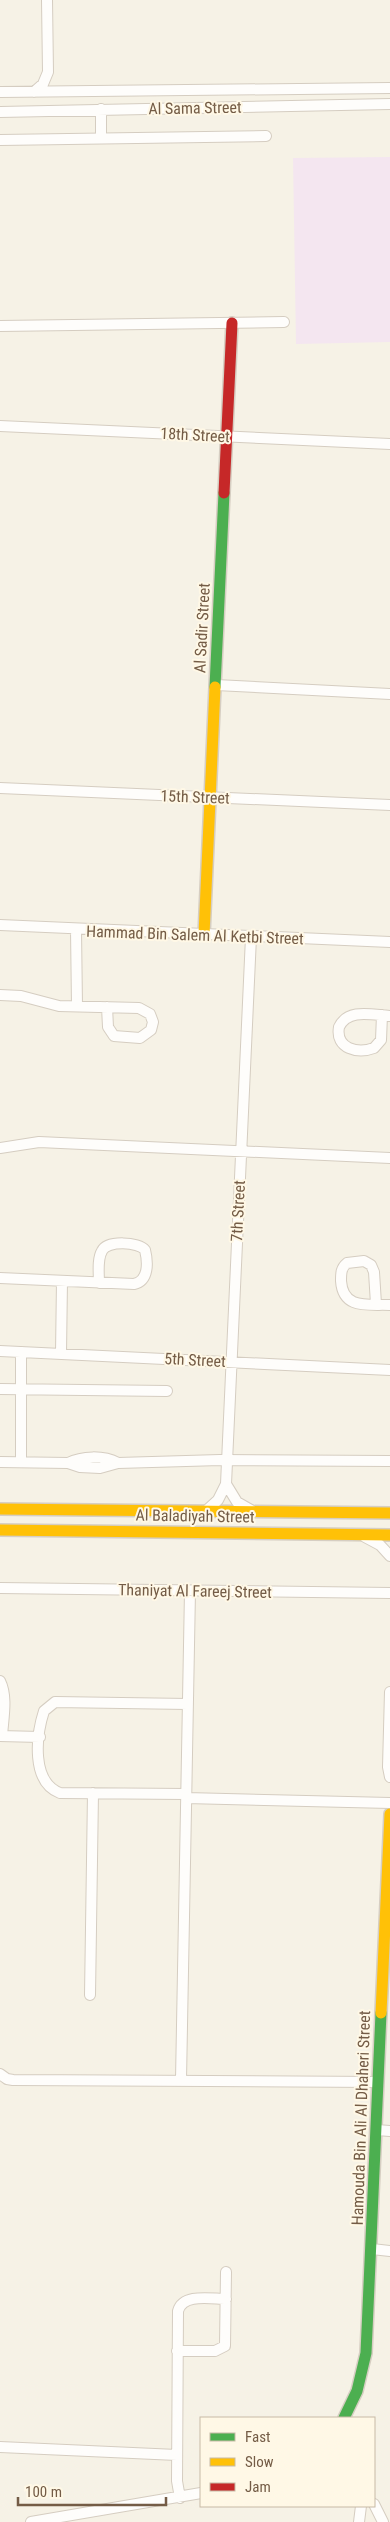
<svg xmlns="http://www.w3.org/2000/svg" width="390" height="2522" font-family="'Roboto Condensed',sans-serif">
	<style>
		.education { fill: #f4e6f0 }
		.lines { fill: none; stroke-linecap: round; stroke-linejoin: round }
		.street-casing { stroke: #d5cdc1; stroke-width: 12 }
		.fast-casing { stroke: #d6cec2; stroke-width: 14 }
		.slow-casing { stroke: #d6cec2; stroke-width: 14 }
		.jam-casing { stroke: #d6cec2; stroke-width: 14 }
		.street { stroke: #fefdfb; stroke-width: 10 }
		.fast { stroke: #4caf50; stroke-width: 11 }
		.slow { stroke: #ffc107; stroke-width: 11 }
		.jam { stroke: #c62828; stroke-width: 11 }
		.labels { text-anchor: middle; dominant-baseline: central; stroke-width: 4; stroke-linejoin: round; paint-order: stroke }
		.street-label { font-size: 16px; fill: #745c46; stroke: #fff8e6 }
	</style>
	<rect width="100%" height="100%" fill="#f6f2e6"/>
	<path class="education" d="M390 157V342L296 344 293 158Z"/>
	<g class="lines">
		<defs>
			<path id="street" d="M0 92 390 88
				M34 92 43 84 48 72 47 0
				M101 109V138
				M0 112 390 104
				M0 140 266 136
				M0 326 284 322
				M0 426 390 444
				M216 685 390 694
				M0 788 390 805
				M0 925 390 942
				M76 930 77 1006
				M0 995 21 996 59 1006 139 1008 150 1014 153 1022 151 1030 140 1038 114 1036 108 1027 107 1007
				M382 1015 381 1040 374 1048C358 1054 335 1049 339 1027 348 1008 372 1015 390 1016
				M0 1148 39 1142 390 1158
				M0 1278 134 1284C149 1281 148 1262 145 1250 139 1242 107 1240 102 1251 97 1259 99 1274 99 1283
				M376 1304 374 1272 371 1265 364 1261 347 1263C341 1268 341 1273 341 1281 343 1310 368 1304 390 1305
				M0 1351 390 1370
				M61 1353 62 1281
				M0 1389 167 1391
				M0 1462 68 1463 80 1467 100 1468 118 1463 220 1460 390 1461
				M21 1462V1352
				M68 1463C82 1456 103 1455 118 1463
				M226 1484 237 1502 251 1510
				M207 1510 218 1500 226 1484 251 937
				M365 1537 380 1545 390 1556
				M0 1588 390 1593
				M0 1681C8 1697 3 1719 2 1736
				M390 1692 388 1767 390 1777
				M0 1736 40 1737
				M186 1794 60 1793C31 1782 36 1736 44 1711L55 1702 188 1704
				M186 1798 390 1803
				M90 1995 93 1793
				M0 2074 7 2079 13 2080 378 2082
				M181 2080 190 1591
				M377 2130 390 2131
				M372 2249 390 2251
				M177 2351H215L225 2346 226 2272
				M0 2447 177 2455
				M180 2498 177 2481 178 2311C183 2293 211 2299 226 2299
				M374 2504 383 2522
				M31 2522 201 2493
				M359 2522 361 2506"/>
			<path id="fast" d="M215 687 224 493
				M344 2418 357 2391 366 2353 381 2013"/>
			<path id="slow" d="M204 935 215 687
				M0 1509 390 1513
				M0 1530 390 1535
				M381 2013 390 1814"/>
			<path id="jam" d="M224 493 232 323"/>
		</defs>
		<use href="#street" class="street-casing"/>
		<use href="#fast" class="fast-casing"/>
		<use href="#slow" class="slow-casing"/>
		<use href="#jam" class="jam-casing"/>
		<use href="#street" class="street"/>
		<use href="#fast" class="fast"/>
		<use href="#slow" class="slow"/>
		<use href="#jam" class="jam"/>
	</g>
	<g class="labels">
		<g class="street-label">
			<text transform="translate(195 108) rotate(-1)">Al Sama Street</text>
			<text transform="translate(195 435) rotate(3)">18th Street</text>
			<text transform="translate(202 628) rotate(-87)">Al Sadir Street</text>
			<text transform="translate(195 797) rotate(2)">15th Street</text>
			<text transform="translate(195 935) rotate(2)">Hammad Bin Salem Al Ketbi Street</text>
			<text transform="translate(238 1211) rotate(-87)">7th Street</text>
			<text transform="translate(195 1360) rotate(3)">5th Street</text>
			<text transform="translate(195 1516) rotate(1)">Al Baladiyah Street</text>
			<text transform="translate(195 1591) rotate(1)">Thaniyat Al Fareej Street</text>
			<text transform="translate(361 2118) rotate(-88)">Hamouda Bin Ali Al Dhaheri Street</text>
		</g>
	</g>
	<rect x="200" y="2417" width="175" height="90" fill="#fff8e6" stroke="#c7baa6"/>
	<rect x="210" y="2433" width="25" height="8" fill="#4caf50" stroke="#c7baa6"/>
	<text x="245" y="2442" font-size="15" fill="#745c46">Fast</text>
	<rect x="210" y="2458" width="25" height="8" fill="#ffc107" stroke="#c7baa6"/>
	<text x="245" y="2467" font-size="15" fill="#745c46">Slow</text>
	<rect x="210" y="2483" width="25" height="8" fill="#c62828" stroke="#c7baa6"/>
	<text x="245" y="2492" font-size="15" fill="#745c46">Jam</text>
	<path d="M18 2497v8h148v-8" fill="none" stroke="#745c46" stroke-width="2.5"/>
	<text x="25" y="2497" font-size="15" fill="#745c46" stroke="#fff8e6" stroke-width="4" paint-order="stroke">100 m</text>
</svg>
